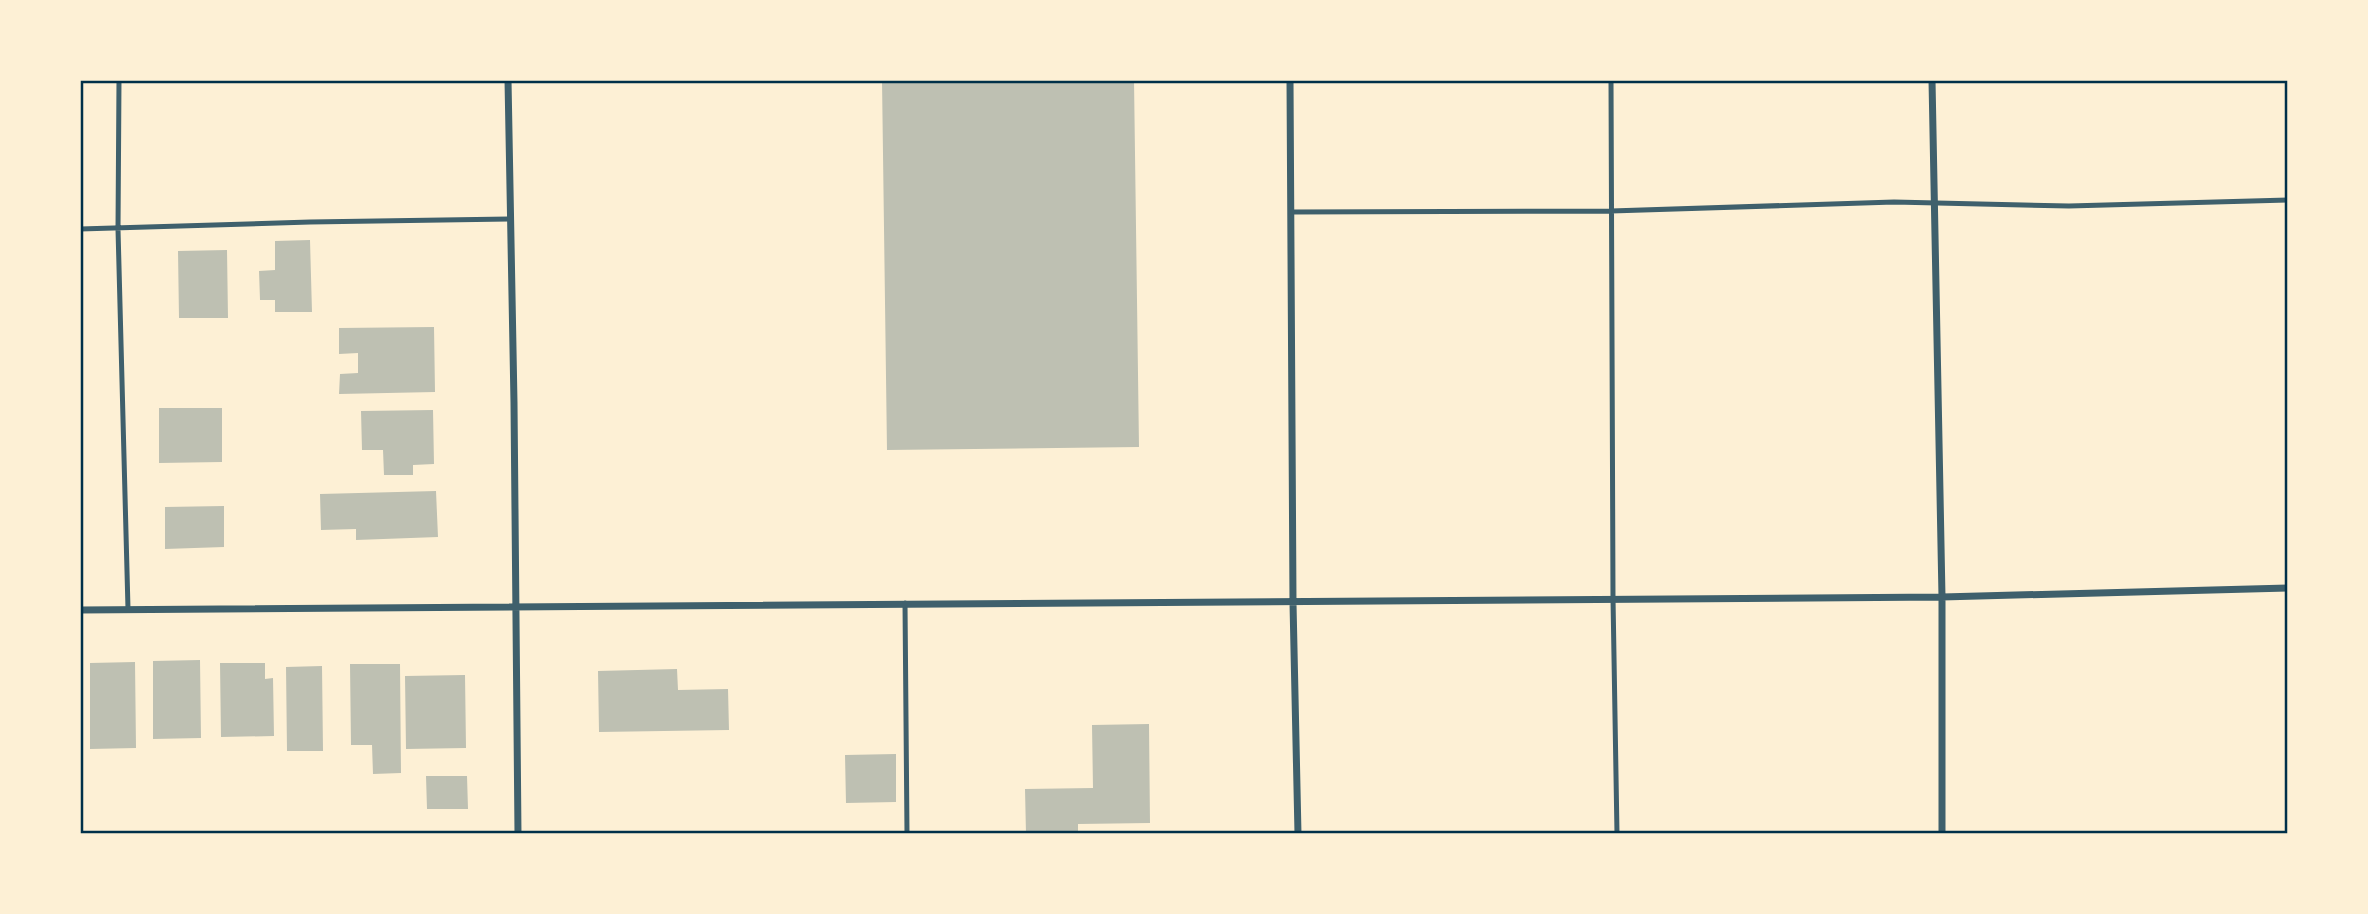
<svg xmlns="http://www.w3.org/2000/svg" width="2368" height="914" font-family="'Open Sans',sans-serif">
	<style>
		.building { fill: #bec0b2 }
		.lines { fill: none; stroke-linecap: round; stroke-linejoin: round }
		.service { stroke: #3f606c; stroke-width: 5 }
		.minor { stroke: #3f606c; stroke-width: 7 }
		.neatline { fill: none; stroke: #003049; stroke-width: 2.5 }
	</style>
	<rect width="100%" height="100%" fill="#fdf0d5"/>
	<path class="building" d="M882 80H1134L1139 447 887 450Z
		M310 240 312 312H275V300H260L259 271 275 270V241Z
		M227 250 228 318H179L178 251Z
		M434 327 435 392 339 394 340 374 358 373V353L339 354V328Z
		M159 408H222V462L159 463Z
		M433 410 434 464 413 465V475H384L383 450H362L361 411Z
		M436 491 438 537 356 540V529L321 530 320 494Z
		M224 506V547L165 549V507Z
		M200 660 201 738 153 739V661Z
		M135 662 136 748 90 749V663Z
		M220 663H265V679L273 678 274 736 221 737Z
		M350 664H400L401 773 373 774 372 745H351Z
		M322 666 323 751H287L286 667Z
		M677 669 678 690 728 689 729 730 599 732 598 671Z
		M465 675 466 748 406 749 405 676Z
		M1149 724 1150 823 1078 824V834H1026L1025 789 1093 788 1092 725Z
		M896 754V802L846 803 845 755Z
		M426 776H467L468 809H427Z"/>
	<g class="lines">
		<path class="service" d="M119 80 118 229 128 609
			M1611 80 1613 598 1617 834
			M1292 212 1611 211 1894 202 2069 206 2288 200
			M80 229 310 222 509 219
			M905 603 907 834"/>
		<path class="minor" d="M508 80 514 403 518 834
			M1290 80 1293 603 1298 834
			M1932 80 1942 597V834
			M80 610 1942 597 2288 588"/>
	</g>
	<rect width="2368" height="914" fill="none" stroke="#fdf0d5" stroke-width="164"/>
	<rect x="82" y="82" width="2204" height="750" class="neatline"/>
</svg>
